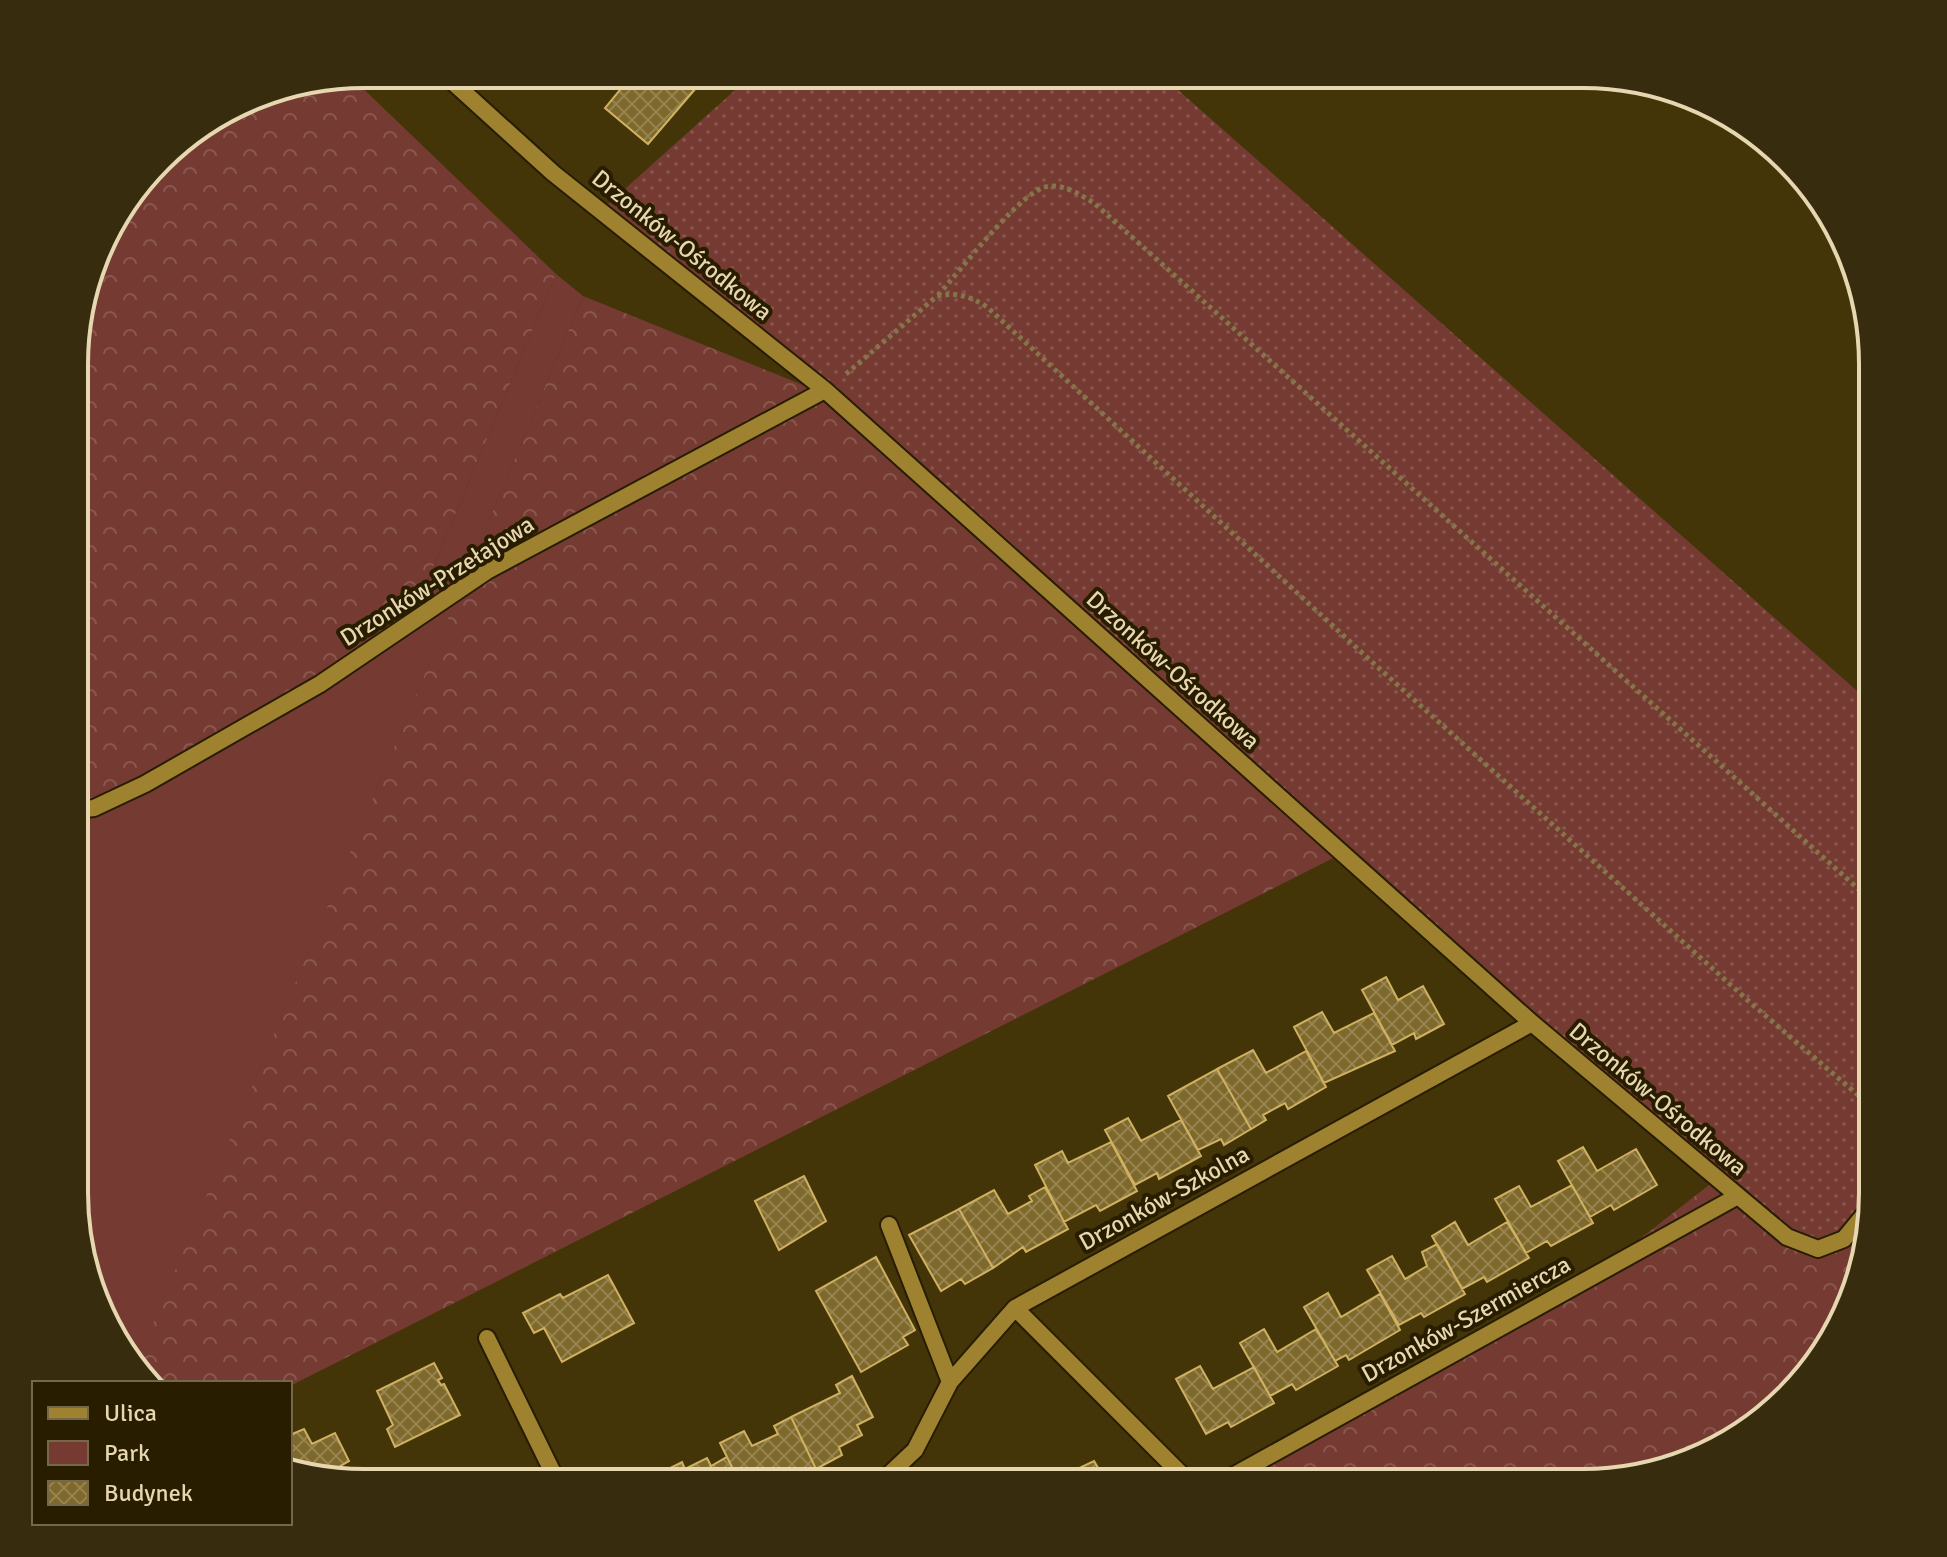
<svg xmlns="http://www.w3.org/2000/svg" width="1947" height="1557" font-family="Signika,sans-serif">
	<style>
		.green { fill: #753b33 }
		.forest { fill: url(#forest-crowns) }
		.garden { fill: url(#garden-dots) }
		.building { fill: url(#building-cross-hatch); stroke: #cfb161; stroke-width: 2 }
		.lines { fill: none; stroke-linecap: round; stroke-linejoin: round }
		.street-casing { stroke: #271d04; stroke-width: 20 }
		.path { stroke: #84754b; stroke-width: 5; stroke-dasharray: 4 4; stroke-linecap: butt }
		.street { stroke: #9f8230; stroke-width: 16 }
		.labels { text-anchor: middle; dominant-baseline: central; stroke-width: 8; stroke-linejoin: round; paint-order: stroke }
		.street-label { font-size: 24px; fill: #e6d7b1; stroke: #291d00 }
		.rim { fill: none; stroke: #e6d7b1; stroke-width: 4 }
	</style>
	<defs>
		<pattern id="forest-crowns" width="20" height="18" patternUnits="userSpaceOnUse" patternTransform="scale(2)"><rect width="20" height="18" fill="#753b33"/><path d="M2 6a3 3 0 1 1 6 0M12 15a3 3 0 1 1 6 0" fill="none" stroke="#89574e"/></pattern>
		<pattern id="garden-dots" width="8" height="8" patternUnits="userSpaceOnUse" patternTransform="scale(2)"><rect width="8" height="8" fill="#753b33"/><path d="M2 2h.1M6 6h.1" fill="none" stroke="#89574e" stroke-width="1.8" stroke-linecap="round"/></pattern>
		<pattern id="building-cross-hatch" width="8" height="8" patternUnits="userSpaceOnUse" patternTransform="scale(2)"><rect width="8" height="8" fill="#7e682b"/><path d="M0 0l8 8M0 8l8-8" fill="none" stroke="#968451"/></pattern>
	</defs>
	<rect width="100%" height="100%" fill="#443508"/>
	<path class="green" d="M556 274 583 296 142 1351 150 1381 104 1322 75 1212 76 805 157 775 407 629Z"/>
	<path class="forest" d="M350 76 556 274 407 629 157 775 76 804 77 326 113 220 173 146 270 90Z
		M583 296 850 404 1351 849 290 1386V1383H151L141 1352Z
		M1718 1178 1861 1217 1869 1225 1851 1304 1801 1384 1694 1461 1583 1483H1228L1600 1270Z"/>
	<path class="garden" d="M753 74H1160L1873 705 1872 1204 1834 1248 1793 1246C1477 969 1170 681 852 406 772 337 688 272 607 205Z"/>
	<path class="building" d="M633 74H679L696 88 648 144 605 108Z
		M1386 977 1398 1000 1423 986 1444 1024 1416 1039 1414 1033 1392 1045 1362 990Z
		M1322 1012 1334 1033 1374 1013 1395 1051 1324 1083 1294 1027Z
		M1253 1050 1266 1073 1306 1051 1326 1087 1288 1109 1285 1103 1263 1115 1266 1120 1251 1129 1217 1069Z
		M1217 1069 1251 1129 1224 1145 1221 1139 1198 1150 1168 1096Z
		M1128 1118 1141 1141 1181 1120 1201 1156 1159 1179 1157 1173 1135 1185 1105 1130Z
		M1111 1142 1137 1191 1100 1211 1096 1205 1064 1222 1035 1165 1062 1151 1068 1163Z
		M1583 1147 1597 1171 1636 1149 1657 1185 1614 1210 1611 1205 1590 1217 1558 1161Z
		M804 1176 826 1221 779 1250 755 1201Z
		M1572 1185 1593 1223 1551 1246 1547 1241 1526 1253 1495 1199 1519 1186 1531 1207Z
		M1045 1187 1068 1229 1026 1252 1023 1247 993 1268 959 1209 994 1190 1008 1214 1032 1201 1029 1196Z
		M959 1209 993 1268 965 1284 961 1279 941 1291 909 1235Z
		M1455 1222 1468 1245 1507 1222 1529 1258 1487 1282 1484 1277 1462 1289 1432 1236Z
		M1437 1244 1465 1294 1424 1317 1421 1313 1399 1325 1367 1270 1392 1256 1405 1279 1427 1266 1422 1252Z
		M876 1257 915 1330 903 1337 908 1345 861 1372 816 1291Z
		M608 1275 634 1323 562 1362 544 1328 534 1333 523 1313 560 1294 563 1298Z
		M1328 1293 1341 1317 1380 1294 1400 1330 1349 1360 1346 1355 1335 1361 1304 1307Z
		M1264 1329 1277 1352 1316 1329 1338 1366 1296 1390 1292 1384 1270 1396 1240 1343Z
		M434 1363 442 1378 438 1380 441 1385 444 1384 460 1415 395 1447 387 1429 393 1425 377 1391Z
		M1200 1366 1213 1389 1254 1367 1274 1403 1231 1427 1228 1422 1206 1434 1176 1379Z
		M852 1376 873 1417 857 1425 862 1435 839 1447 842 1455 816 1469 791 1417 840 1393 836 1385Z
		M791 1417 816 1469 791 1483H740L720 1443 744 1431 752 1446 778 1434 774 1426Z
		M304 1429 312 1444 335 1433 349 1461 321 1477 290 1469V1435Z
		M727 1457 740 1483H652L658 1480 656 1475 682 1462 685 1469 707 1458 711 1466Z
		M1094 1461 1107 1483H1053L1054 1480Z"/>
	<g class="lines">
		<defs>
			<path id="street" d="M444 74 553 173 825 390 1532 1023 1787 1237 1818 1249 1844 1239 1872 1205
				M76 810 94 808 145 784 320 684 487 571 825 390
				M889 1225 950 1382
				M1015 1308 1190 1483
				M487 1338 558 1483
				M880 1483 915 1450 950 1382 1015 1308 1532 1023
				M1220 1483 1736 1197"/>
		</defs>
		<use href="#street" class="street-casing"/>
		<path class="path" d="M938 295C961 270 1013 201 1042 188 1060 181 1079 194 1094 203L1873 902
			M846 374 937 296C957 292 970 296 987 307L1371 661 1753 1005 1872 1107"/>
		<use href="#street" class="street"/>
	</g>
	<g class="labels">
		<g class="street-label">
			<text transform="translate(682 245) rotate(39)">Drzonków-Ośrodkowa</text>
			<text transform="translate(437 581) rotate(-32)">Drzonków-Przełajowa</text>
			<text transform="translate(1173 670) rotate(42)">Drzonków-Ośrodkowa</text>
			<text transform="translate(1658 1099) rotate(40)">Drzonków-Ośrodkowa</text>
			<text transform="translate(1164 1198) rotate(-29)">Drzonków-Szkolna</text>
			<text transform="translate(1466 1319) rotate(-29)">Drzonków-Szermiercza</text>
		</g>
	</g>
	<path d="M0 0H1947V1557H0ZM364 88H1583A276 276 0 0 1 1859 364V1193A276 276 0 0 1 1583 1469H364A276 276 0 0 1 88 1193V364A276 276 0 0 1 364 88Z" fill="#382c0e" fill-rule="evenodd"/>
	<path class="rim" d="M364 88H1583A276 276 0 0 1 1859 364V1193A276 276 0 0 1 1583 1469H364A276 276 0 0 1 88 1193V364A276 276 0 0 1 364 88Z"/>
	<rect x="32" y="1381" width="260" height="144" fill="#291d00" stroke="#756747" stroke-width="2"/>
	<rect x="48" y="1407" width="40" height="12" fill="#9f8230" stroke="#756747" stroke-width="2"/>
	<text x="104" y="1421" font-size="24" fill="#e6d7b1">Ulica</text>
	<rect x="48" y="1441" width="40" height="24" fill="#753b33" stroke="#756747" stroke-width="2"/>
	<text x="104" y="1461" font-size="24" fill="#e6d7b1">Park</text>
	<rect x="48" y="1481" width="40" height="24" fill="url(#building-cross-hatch)" stroke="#756747" stroke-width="2"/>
	<text x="104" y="1501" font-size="24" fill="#e6d7b1">Budynek</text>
</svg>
